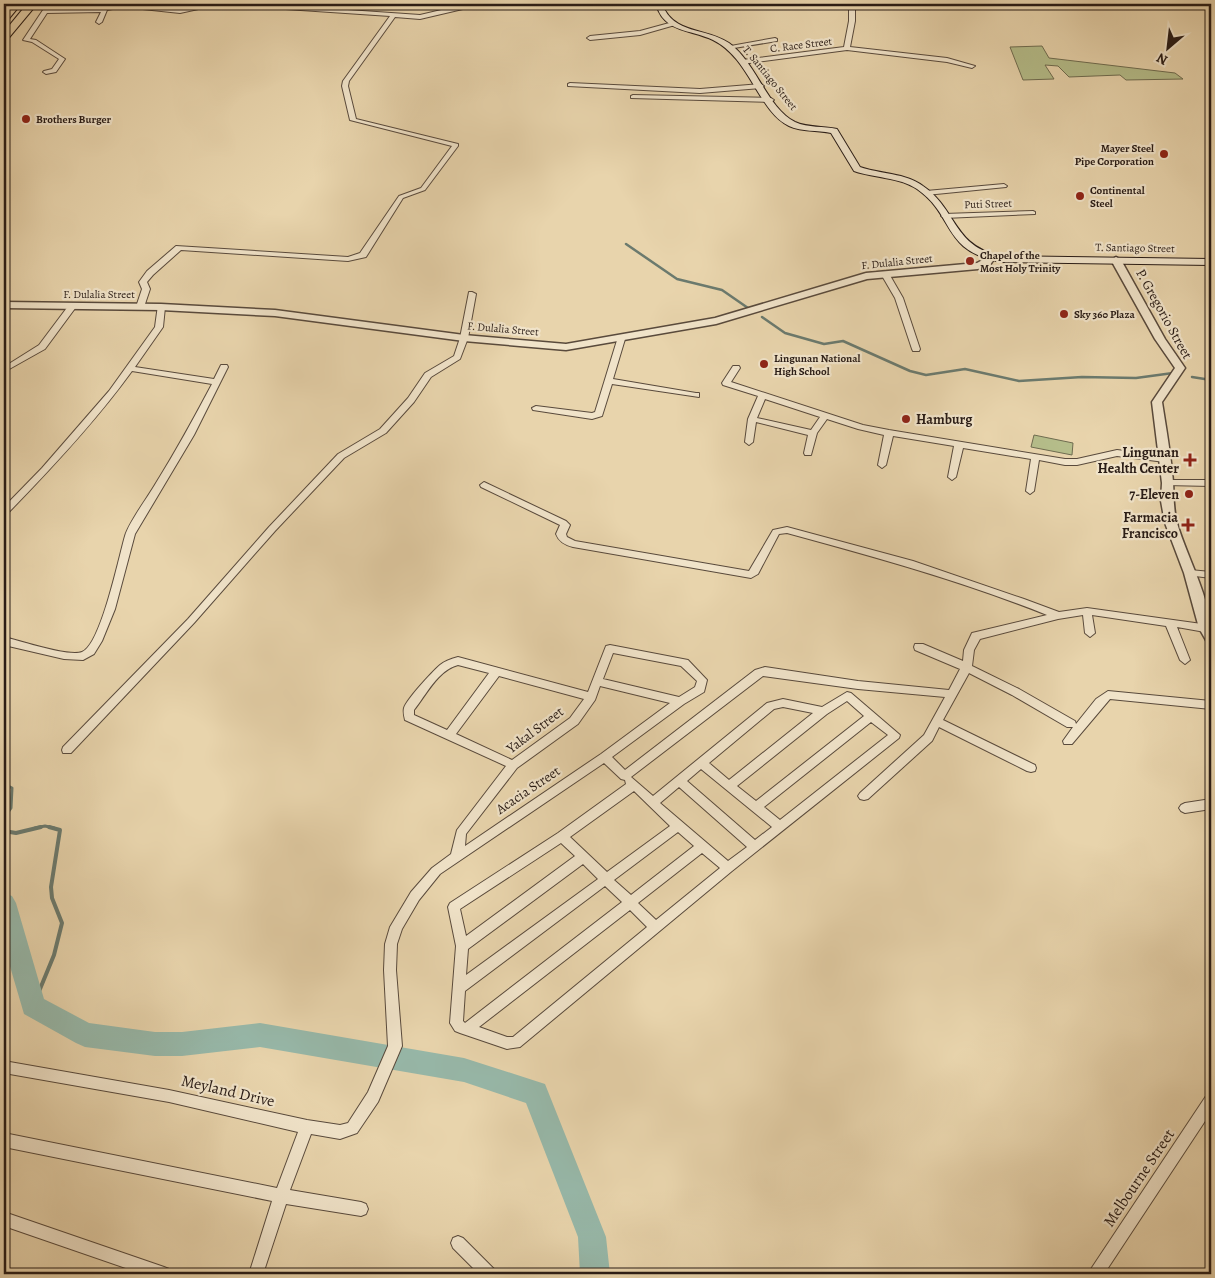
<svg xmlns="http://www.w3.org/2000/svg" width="1215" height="1278" font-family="Alegreya,serif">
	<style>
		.green { fill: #b5bd8a; stroke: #6f6c50 }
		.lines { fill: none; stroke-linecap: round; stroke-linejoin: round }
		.stream-far2 { stroke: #6b7a6e; stroke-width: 2.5 }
		.stream-far1 { stroke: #6b7a6e; stroke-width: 3 }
		.stream { stroke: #6b7a6e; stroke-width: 4 }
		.river { fill: #97b8a9; fill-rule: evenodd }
		.minor-casing { stroke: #594a3c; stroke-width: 2 }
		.tertiary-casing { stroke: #594a3c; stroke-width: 3 }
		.secondary-casing { stroke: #291c16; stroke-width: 2 }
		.motorway-casing { stroke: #291c16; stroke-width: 2 }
		.minor { fill: #f0e3c9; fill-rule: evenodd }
		.tertiary { fill: #f0e3c9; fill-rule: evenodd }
		.secondary { fill: #f0e3c9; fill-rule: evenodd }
		.motorway { fill: #e8d4ac; fill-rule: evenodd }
		.poi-dot { fill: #8f2418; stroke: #f0e3c9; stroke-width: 2 }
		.labels { text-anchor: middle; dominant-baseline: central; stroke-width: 4.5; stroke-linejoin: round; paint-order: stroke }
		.far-street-label { font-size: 11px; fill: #291c16; stroke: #f0e3c9 }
		.far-poi-label { font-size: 11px; font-weight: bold; fill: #291c16; stroke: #f0e3c9; text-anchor: start }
		.street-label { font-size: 14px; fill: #291c16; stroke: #f0e3c9 }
		.poi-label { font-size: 14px; font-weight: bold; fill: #291c16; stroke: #f0e3c9; text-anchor: end }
		.near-street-label { font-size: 16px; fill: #291c16; stroke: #f0e3c9 }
	</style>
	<rect width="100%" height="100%" fill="#e8d4ac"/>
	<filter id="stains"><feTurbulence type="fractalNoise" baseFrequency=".004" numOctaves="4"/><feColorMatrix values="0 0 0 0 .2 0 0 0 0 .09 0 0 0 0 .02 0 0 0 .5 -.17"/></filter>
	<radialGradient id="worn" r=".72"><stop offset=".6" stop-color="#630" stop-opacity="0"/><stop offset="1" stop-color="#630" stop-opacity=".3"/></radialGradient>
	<path class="green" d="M1042 46 1049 58 1175 73 1183 79 1126 80 1120 75 1069 77 1058 66 1045 65 1054 79 1023 80 1010 47Z
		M1034 435 1073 443 1072 455 1031 447Z"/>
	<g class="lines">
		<path class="stream-far2" d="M626 244 677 279 722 290 748 308
			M762 317 785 333 824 344 843 341 910 371 926 375 965 369 1019 381 1082 377 1136 378 1173 373
			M1192 377 1211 380"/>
		<path class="stream-far1" d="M4 784 12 788 11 808 4 818
			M35 828 45 826 54 828"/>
		<path class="stream" d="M4 831 16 833 41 827
			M33 1006 54 955 62 923 52 898 51 887 60 830 49 827"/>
		<path class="river" d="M4 893 12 896 16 903 44 999 89 1023 155 1032H182L260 1023 464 1058 545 1084 606 1237 610 1274H580L578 1237 526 1103 464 1082 260 1047 182 1056H155L85 1047 76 1043 24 1014 4 946Z"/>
		<defs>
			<path id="minor" d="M49 4H55L50 9H96L122 4 180 9 206 4H261L420 15 467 4H518L544 5 582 4 579 6 544 9 497 6 467 8 420 19 395 17 349 81 348 86 356 119 458 144V146L425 190 403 198 366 257 348 261 181 250 153 275 147 282 150 289 144 307 140 309 136 307 142 289 139 282 147 271 176 246 348 257 360 253 399 196 421 188 452 146 350 120 342 86 343 81 390 16 256 7 212 6 180 13 124 7 107 10 102 22 99 24 96 22 101 12 47 13 30 39 36 40 65 59 56 72 46 74 43 72 44 71 52 69 59 59 32 42 23 40 43 10Z
				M849 4H855V21L850 47 947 58 975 66 972 68 947 62 847 50 742 64 739 62 742 60 844 47 849 21Z
				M673 22 675 23V25L640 35 590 40 587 38 590 36 640 31Z
				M775 38 777 39V41L728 49 725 47Z
				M570 83 700 89 761 84 764 86 761 88 700 93 568 86V84Z
				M633 95 771 98 774 100 771 102 631 98V96Z
				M1004 184 1007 186 1006 187 926 195 923 193 926 191Z
				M1033 211 1035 212V214L944 218 941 216 944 214Z
				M882 272H888L903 298 920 349 919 351H913L912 349 895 298 881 274Z
				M469 292H472L476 294 468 338 460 359 431 377 414 402 386 433 344 458 275 531 194 623 71 753H63L62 750 63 747 188 619 269 527 338 454 380 429 408 398 425 373 454 356 460 338Z
				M69 305H72L76 307 45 349 4 372V367L39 345Z
				M158 305H161L165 307 163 327 135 367 214 379 221 365H227L228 367 194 435 135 534 115 609 102 641 94 654 83 660 64 659 4 645V637C21 641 68 657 82 652 101 645 119 556 125 536 129 522 148 497 156 483 176 451 194 418 212 384L132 371C95 422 51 469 7 514L4 515V507L42 468 109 391 155 327Z
				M618 337H624L625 339 613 379 696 393H699V397L612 384 602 416 592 419 533 410 532 408 536 406 592 413 595 412Z
				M733 366H739L740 368 731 382 863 425 889 430 1065 459H1077L1117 450 1165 456 1169 459 1165 462 1117 456 1077 465H1065L1039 460 1034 491 1030 494 1026 491 1031 459 963 448 956 477 952 480 948 477 954 446 893 436 886 465 882 468 878 465 884 435 858 429 827 419 817 433 811 455H805L804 453 808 435 756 422 753 442 749 445 745 442 748 419 758 396 723 385 722 383ZM765 399 820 417 811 430 757 418Z
				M1168 480H1211V486L1165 485 1164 483Z
				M484 482 566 521 570 525 566 534 567 537 575 541 749 571 773 530 787 527 913 561 1024 599 1059 612 1087 608 1209 625 1210 628 1209 631 1205 632 1177 627 1190 660 1185 664 1180 660 1166 626 1092 615 1095 633 1090 637 1085 633 1083 615 1058 619 980 639 974 650 972 666 1019 689 1075 721 1076 724 1096 699 1108 691 1211 701V709L1110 699 1072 744H1064L1063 741 1073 727H1067L1012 695 969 673 943 720 1035 765 1036 768 1035 771 1031 772 1027 771 939 727 932 741 868 799 864 800 860 799 858 796 860 793 924 735 945 697 858 689 763 676 631 777 653 796 767 703 783 699 822 707 847 692 851 693 900 735 899 738 732 871 520 1047 507 1049 460 1033 455 1031 450 1023 456 946 448 907 450 903 558 833 626 784 625 780 621 779 604 763 440 874 419 900 402 929 397 944 396 970 402 1046 378 1102 357 1133 340 1139 311 1134 290 1190 361 1202 366 1204 368 1209 366 1214 361 1216 286 1204 263 1274H249L272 1201 4 1147V1133L277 1188 298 1132 169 1102 4 1073V1061L169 1090 307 1120 340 1125 348 1123 368 1092 388 1046 384 970 385 944 390 927 411 892 432 868 451 854 457 830 506 766 405 720C404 716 403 712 404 708 407 699 432 672 440 665 445 661 451 659 458 657L588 692 606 646 610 645 688 660 707 680 704 692 684 704 612 757 625 770 755 670 765 667 858 681 949 690 960 669 915 650 914 647 915 644H923L963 661 964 650 972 633 1047 615C962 581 875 557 787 533L779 534 758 574 751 578 573 547C565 545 559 542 556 534L560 525 481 487 480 485ZM613 653 681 666 697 681 695 687 679 697 603 679ZM458 665 489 673 447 730 414 715V710C426 695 438 670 458 665ZM499 676 584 699 570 718 512 760 456 734ZM600 686 670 703 601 754 465 846 466 834 517 768 578 724 595 700ZM847 701 864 716 756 801 737 786 827 714ZM783 707 813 713 729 780 709 763 774 709ZM871 722 888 735 780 820 764 807ZM701 769 772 827 755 840 687 781ZM679 787 747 847 728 861 660 803ZM634 791 670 826 607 872 570 837ZM678 832 694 846 631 895 614 880ZM561 843 575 856 466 936 460 909ZM702 853 720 868 656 920 638 903ZM583 864 598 879 466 975 468 949ZM605 886 622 902 465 1023 463 1021 465 991ZM630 910 647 927 513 1037H507L479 1027Z
				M1190 570 1211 572V578L1187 575 1185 573Z
				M1211 799V809L1185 813 1181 811 1179 808 1181 805 1185 803Z
				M1211 1095V1112L1104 1274H1089L1091 1269 1206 1096Z
				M4 1212 164 1267 169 1269 171 1274H143L4 1226Z
				M458 1236 463 1238 494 1269 496 1274H479L453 1248 451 1243 453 1238Z"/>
			<path id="tertiary" d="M990 256 994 259 990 265 978 269 867 279 716 324 566 350 464 341 275 316 161 310 4 308V302L161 304 275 310 464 335 566 344 715 318 866 273 977 263Z
				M1116 257 1121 260 1165 339 1185 368 1162 402C1166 428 1171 455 1173 482 1174 496 1173 509 1177 523 1188 561 1214 603 1211 643L1207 642 1199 628 1184 573 1165 523 1161 501 1162 483 1152 402 1175 368 1155 339 1111 260Z"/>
			<path id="secondary" d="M656 4H662C674 35 705 27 729 43 756 62 767 108 795 122 808 128 824 126 837 129L860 167C880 174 906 173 923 186 957 209 953 247 1001 256L1211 259V265L1001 262C941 251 956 216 917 189 899 177 873 178 854 171L831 133C817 130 802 132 789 126 758 111 750 58 713 40 690 29 664 33 656 4Z"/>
			<path id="motorway" d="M11 4H21L7 21 4 22V13Z
				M27 4H37L7 40 4 41V32Z"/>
		</defs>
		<use href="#minor" class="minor-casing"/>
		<use href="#tertiary" class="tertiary-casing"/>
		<use href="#secondary" class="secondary-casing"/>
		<use href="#motorway" class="motorway-casing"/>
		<use href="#minor" class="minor"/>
		<use href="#tertiary" class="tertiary"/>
		<use href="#secondary" class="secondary"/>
		<use href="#motorway" class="motorway"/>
	</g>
	<g class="poi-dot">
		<circle cx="26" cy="119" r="5"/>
		<circle cx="1164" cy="154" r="5"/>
		<circle cx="1080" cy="196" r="5"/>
		<circle cx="970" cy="261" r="5"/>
		<circle cx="1064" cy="314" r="5"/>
		<circle cx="764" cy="364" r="5"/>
		<circle cx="906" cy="419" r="5"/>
		<path d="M1187.5 452.5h5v5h5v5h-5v5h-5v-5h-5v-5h5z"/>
		<circle cx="1189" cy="494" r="5"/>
		<path d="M1185.5 517.5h5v5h5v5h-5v5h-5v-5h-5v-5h5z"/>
	</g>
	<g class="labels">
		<g class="far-street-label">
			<text transform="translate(801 45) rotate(-7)">C. Race Street</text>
			<text transform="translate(770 78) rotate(51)">T. Santiago Street</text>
			<text transform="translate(988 204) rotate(-2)">Puti Street</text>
			<text transform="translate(1135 248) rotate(1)">T. Santiago Street</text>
			<text transform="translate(897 262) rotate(-6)">F. Dulalia Street</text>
			<text x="99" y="294">F. Dulalia Street</text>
			<text transform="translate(503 329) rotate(5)">F. Dulalia Street</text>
		</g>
		<g class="far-poi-label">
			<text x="36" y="119">Brothers Burger</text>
			<text x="1154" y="148" text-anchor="end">Mayer Steel<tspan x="1154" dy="13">Pipe Corporation</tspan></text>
			<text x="1090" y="190">Continental<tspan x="1090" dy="13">Steel</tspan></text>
			<text x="980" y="255">Chapel of the<tspan x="980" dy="13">Most Holy Trinity</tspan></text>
			<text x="1074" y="314">Sky 360 Plaza</text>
			<text x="774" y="358">Lingunan National<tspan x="774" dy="13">High School</tspan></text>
		</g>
		<g class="street-label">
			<text transform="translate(1164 314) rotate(61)">P. Gregorio Street</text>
			<text transform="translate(535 730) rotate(-37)">Yakal Street</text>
			<text transform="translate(528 790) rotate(-34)">Acacia Street</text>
		</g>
		<g class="poi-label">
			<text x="916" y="419" text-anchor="start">Hamburg</text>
			<text x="1179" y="452">Lingunan<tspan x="1179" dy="16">Health Center</tspan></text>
			<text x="1179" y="494">7-Eleven</text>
			<text x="1178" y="517">Farmacia<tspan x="1178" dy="16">Francisco</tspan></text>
		</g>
		<g class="near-street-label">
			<text transform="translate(228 1091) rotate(13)">Meyland Drive</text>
			<text transform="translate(1139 1178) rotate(-56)">Melbourne Street</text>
		</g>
	</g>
	<rect width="1215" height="1278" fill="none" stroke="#e8d4ac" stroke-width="20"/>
	<rect x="5" y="5" width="1205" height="1268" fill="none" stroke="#291c16" stroke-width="2.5"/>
	<rect x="10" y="10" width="1195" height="1258" fill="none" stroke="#291c16"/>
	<g transform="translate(1168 48) rotate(208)" stroke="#f0e3c9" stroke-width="4" paint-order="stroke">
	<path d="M0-4L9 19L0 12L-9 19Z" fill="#291c16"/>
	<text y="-8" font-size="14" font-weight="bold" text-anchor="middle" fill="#291c16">N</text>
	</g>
	<rect width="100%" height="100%" filter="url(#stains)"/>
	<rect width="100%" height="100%" fill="url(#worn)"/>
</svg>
